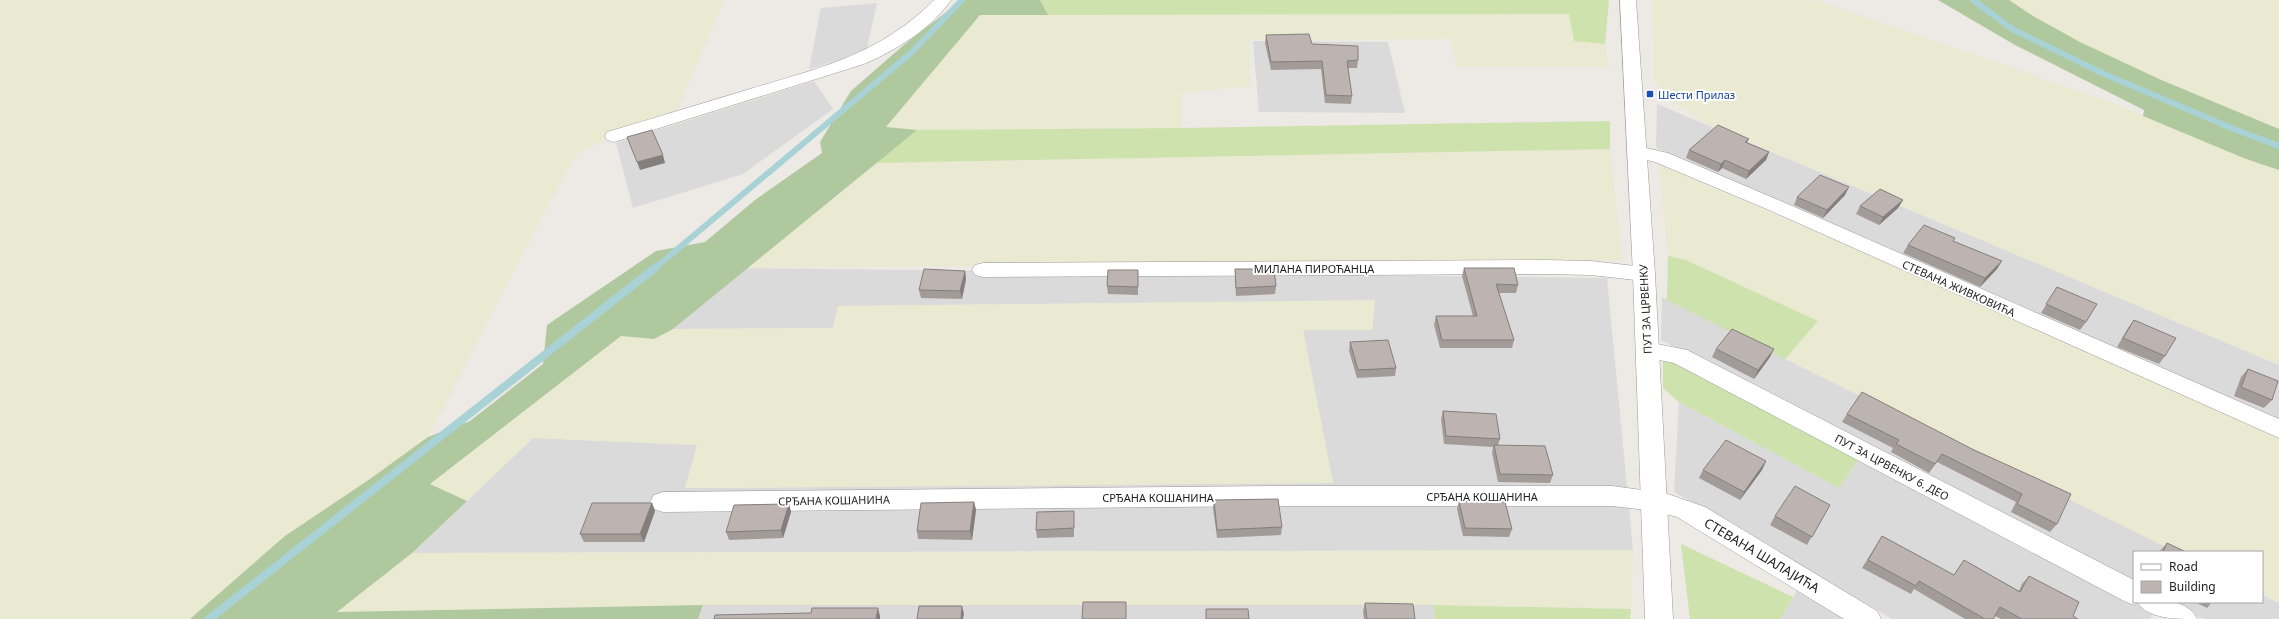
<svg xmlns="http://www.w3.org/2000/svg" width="2279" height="619" font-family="'Noto Sans',sans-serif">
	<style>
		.residential { fill: #dbdada }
		.farmland { fill: #eae9d1 }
		.grass { fill: #cee2ae }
		.forest { fill: #afc89d }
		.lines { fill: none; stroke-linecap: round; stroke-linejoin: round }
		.stream-far1 { stroke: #a8d2d6; stroke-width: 6 }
		.stream { stroke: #a8d2d6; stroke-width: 8 }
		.minor-casing { stroke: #9a9a9a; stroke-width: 1 }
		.tertiary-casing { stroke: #9a9a9a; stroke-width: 1 }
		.minor { fill: #fff; fill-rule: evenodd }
		.tertiary { fill: #fff; fill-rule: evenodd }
		.wall { fill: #a39b98 }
		.shaded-wall { fill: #847e7c }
		.building { fill: #bdb4b1; stroke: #847e7c }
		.transit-dot { fill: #1a4fb4; stroke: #fff; stroke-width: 1.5 }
		.labels { text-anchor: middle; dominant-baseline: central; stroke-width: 4; stroke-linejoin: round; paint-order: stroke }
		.transit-label { font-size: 11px; fill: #164399; stroke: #fff; text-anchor: start }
		.street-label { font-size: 11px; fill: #1d1d1d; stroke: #fff }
		.near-street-label { font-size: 13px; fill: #1d1d1d; stroke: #fff }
	</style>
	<rect width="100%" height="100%" fill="#ede9e4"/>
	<path class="residential" d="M877 3 866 52 809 69 821 8Z
		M1253 41 1388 42 1405 113 1259 112Z
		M814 81 833 109 743 174 633 208 616 143Z
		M1657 104 2279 365V419L1656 148Z
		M746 268 1607 278 1633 550 412 553 533 438 698 445 685 488 1333 483 1303 330H1372L1375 301 838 306 834 328 673 329Z
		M1662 297 2176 552H2134V583L1661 340Z
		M1679 402 1839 488 1859 459 2153 613 2150 619H1892L1674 492Z
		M1797 590 1846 619H1781Z
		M2262 595 2279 603V619H2203L2170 602H2262Z
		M703 605H1433L1435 619H698Z"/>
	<path class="farmland" d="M0 0H724L674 117 614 136 577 154 550 201 428 437 370 479 285 536 190 619H0Z
		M1653 0H1816L2113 103 2246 159 2279 170V365L1713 127 1673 102 1654 79Z
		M2009 0H2279V129L2159 79 2080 42 2033 16Z
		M1569 14 1574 41 1605 44 1609 67H1458L1450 39 1249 40 1250 86 1181 93 1182 128 917 130 885 127 980 15Z
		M1610 149 1622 260 746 268 840 194 875 163Z
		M1659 164 2279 433V603L2262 595V552H2176L1785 359 1818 321 1686 260 1668 256Z
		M1375 300 1372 330H1303L1333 483 685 488 697 445 533 438 467 501 430 485 621 336 654 339 673 329 833 328 838 306Z
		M1633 550 1631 609 1433 605H703L337 612 412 553Z"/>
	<path class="grass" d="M1040 0H1609L1605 44 1574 41 1569 14 1048 15Z
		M1610 121V149L875 163 917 130 1182 128Z
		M1668 256 1686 260 1818 321 1785 359 1667 300Z
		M1663 357 1859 459 1839 488 1679 402 1663 388Z
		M1681 544 1793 597 1781 619H1690Z
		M1433 605 1631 609 1630 619H1435Z"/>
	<path class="forest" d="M962 0H1040L1048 15H980L886 127 917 130 673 329 654 339 621 336 430 484 467 501 412 553 337 612 703 605 698 619H190L285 536 370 479 428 437 470 421 543 364 547 325 656 251 705 242 755 200 822 153 820 142 851 91 905 44Z
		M1938 0H2009L2033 16 2080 42 2159 79 2279 129V170L2246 159 2143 116 2144 110 2015 45Z"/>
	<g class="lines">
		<path class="stream-far1" d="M1973 0 2012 29 2102 73 2236 130 2279 146
			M655 268 911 53 962 0"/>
		<path class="stream" d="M209 619 656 267"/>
		<defs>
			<path id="minor" d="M934 0H951C930 30 896 50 864 64L621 140 614 142 607 140 605 136 607 132C655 118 703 103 750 89 820 68 881 54 934 0Z
				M1637 146 1668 153 1783 202 2279 419V438L1769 210 1655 162 1630 156 1627 152 1630 148Z
				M1545 260 1591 261 1644 267 1652 269 1655 274 1652 279 1644 281 1591 275 1545 274 983 277 975 275 972 270 975 265 983 263Z
				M1647 342 1687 350 2134 580V602C2156 602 2186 596 2197 619 2177 619 2148 619 2138 603L2134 605 2124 601 1693 373 1674 363 1639 356 1636 350 1639 344Z
				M1276 486H1612L1665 493 1705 507 1877 611 1881 619H1844L1677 517 1655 511 1612 506H1276L663 512 654 509 650 502 654 495 663 492Z"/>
			<path id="tertiary" d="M1620 0H1636L1655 274 1673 619H1645L1633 274Z"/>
		</defs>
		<use href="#minor" class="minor-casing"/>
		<use href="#tertiary" class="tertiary-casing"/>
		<use href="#minor" class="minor"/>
		<use href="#tertiary" class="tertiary"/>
	</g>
	<path class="wall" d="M1266 35 1312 44 1358 60 1357 68H1348L1352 96 1351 104 1325 103 1321 69 1271 70 1265 43Z
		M1749 139 1747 143 1769 152 1766 160 1746 179 1722 168 1718 172 1686 158 1689 150Z
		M1845 195 1823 218 1794 205 1797 197Z
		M1903 200 1898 208 1879 225 1856 214 1860 206Z
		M1955 238 1953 241 1997 269 1980 287 1903 253 1908 245Z
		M1464 268 1518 285 1516 293H1499L1514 340 1512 348H1440L1434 325 1436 316H1473L1462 276Z
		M1235 269 1276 286 1275 294 1236 296 1235 277Z
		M1138 270V295L1108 294 1107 286Z
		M965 271 966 279 962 299 921 298 919 290Z
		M2057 287 2086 322 2080 330 2041 313Z
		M2134 320 2165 356 2159 364 2117 347 2128 328Z
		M1350 342 1396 368 1395 376 1357 378 1349 351Z
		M1716 349 1770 357 1754 379 1712 357Z
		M2248 369 2272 400 2264 408 2234 396 2241 377Z
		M1443 411 1500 439 1498 445 1553 475 1550 483 1498 482 1492 453 1493 447 1444 444 1441 419Z
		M1847 414 1972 449 2057 524 2050 532 2011 512 2016 502 1937 462 1929 473 1891 452 1893 448 1842 422Z
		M1766 461 1762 470 1740 500 1699 478 1703 470Z
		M1214 500 1282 527 1281 535 1217 538 1213 508Z
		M1459 501 1512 529 1509 537 1463 536 1457 509Z
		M974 502 976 510 972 540 918 539 917 531Z
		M652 503 655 511 644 542H584L580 534Z
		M789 504 791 512 783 538 729 540 726 532Z
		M1830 505 1807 545 1770 525 1775 516Z
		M1074 519V537L1037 538 1036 530Z
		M1882 536 1954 575 1964 560 2019 591 2022 584 2029 576 2073 616 2078 619H2001L1995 616 1993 619H1965L1914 589 1911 594 1862 568Z
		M2167 543 2186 552H2159Z
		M2195 602H2212L2207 608Z
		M1365 603 1415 619H1364L1363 611Z"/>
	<path class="shaded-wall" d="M1769 152 1766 160 1746 179 1749 171Z
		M663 155 665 163 640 170 637 162Z
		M1725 160 1722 168 1718 172 1721 164Z
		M1849 187 1845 195 1823 218 1827 210Z
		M1903 200 1898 208 1879 225 1883 217Z
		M2002 261 1997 269 1980 287 1985 278Z
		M965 271 966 279 962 299 960 291Z
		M1774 349 1770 357 1754 379 1758 370Z
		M1766 461 1762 470 1740 500 1744 492Z
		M974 502 976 510 972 540 970 531Z
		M652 503 655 511 644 542 640 534Z
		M789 504 791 512 783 538 781 530Z
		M962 606 964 614 963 619H961Z
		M878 608 880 616V619H876Z"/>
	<path class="building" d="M1309 34 1312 44 1358 46V60L1347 61 1352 96 1326 95 1322 61 1271 62 1266 35Z
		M1718 125 1749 139 1745 142 1769 152 1749 171 1725 160 1721 164 1689 150Z
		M652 130 663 155 637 162 627 137Z
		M1820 175 1849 187 1827 210 1797 197Z
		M1880 189 1903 200 1883 217 1860 206Z
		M1924 225 1955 238 1953 241 2002 261 1985 278 1908 245Z
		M1464 268H1514L1518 285 1496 284 1514 340H1442L1436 316H1477Z
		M924 269 965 271 960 291 919 290Z
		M1235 269H1274L1276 286 1236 288Z
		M1108 270H1138V287L1107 286Z
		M2057 287 2097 304 2086 322 2046 304Z
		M2134 320 2176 338 2165 356 2123 338Z
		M1732 329 1774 349 1758 370 1716 349Z
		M1388 340 1396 368 1358 370 1350 342Z
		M2248 369 2278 381 2272 400 2241 387Z
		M1862 392 1972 449 2071 494 2057 524 2017 504 2022 494 1942 454 1935 464 1896 444 1899 440 1847 414Z
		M1443 411 1496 414 1500 439 1446 436Z
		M1726 440 1766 461 1744 492 1703 470Z
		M1494 445 1545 446 1553 475 1500 474Z
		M1795 486 1830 505 1812 537 1775 516Z
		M1278 499 1282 527 1217 530 1214 500Z
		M1459 501 1505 502 1512 529 1465 528Z
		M974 502 970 531H917L921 503Z
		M592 503H652L640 534H580Z
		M789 504 781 530 726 532 734 505Z
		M1074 511V528L1036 530 1037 512Z
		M1882 536 1954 575 1964 560 2020 592 2029 576 2079 602 2073 616 2078 619H2022L2000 607 1993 619H1985L1919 581 1916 586 1868 560Z
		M2167 543 2186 552H2163Z
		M1083 602H1126V619H1082Z
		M1365 603 1413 604 1415 619H1367Z
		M919 606H962L961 619H917Z
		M812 608H878L876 619H714L715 615 811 613Z
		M1206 609H1248L1249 619H1206Z"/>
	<rect class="transit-dot" x="1646" y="90" width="8" height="8" rx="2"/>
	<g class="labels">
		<g class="transit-label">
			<text x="1658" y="94">Шести Прилаз</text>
		</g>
		<g class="street-label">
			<text x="1314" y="268">МИЛАНА ПИРОЋАНЦА</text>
			<text transform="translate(1959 288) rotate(24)">СТЕВАНА ЖИВКОВИЋА</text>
			<text transform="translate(1645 309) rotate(-93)">ПУТ ЗА ЦРВЕНКУ</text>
			<text transform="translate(1892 467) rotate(28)">ПУТ ЗА ЦРВЕНКУ 6. ДЕО</text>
			<text x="1482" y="496">СРЂАНА КОШАНИНА</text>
			<text x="1158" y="497">СРЂАНА КОШАНИНА</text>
			<text transform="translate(834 500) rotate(-1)">СРЂАНА КОШАНИНА</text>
		</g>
		<g class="near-street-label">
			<text transform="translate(1762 555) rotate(31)">СТЕВАНА ШАЛАЈИЋА</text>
		</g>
	</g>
	<rect x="2133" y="551" width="130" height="52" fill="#ffffff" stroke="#a5a5a5"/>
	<rect x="2141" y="564" width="20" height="6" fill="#ffffff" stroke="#a5a5a5"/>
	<text x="2169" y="571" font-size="12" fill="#1d1d1d">Road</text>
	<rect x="2141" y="581" width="20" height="12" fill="#bdb4b1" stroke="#a5a5a5"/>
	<text x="2169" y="591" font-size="12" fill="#1d1d1d">Building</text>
</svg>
